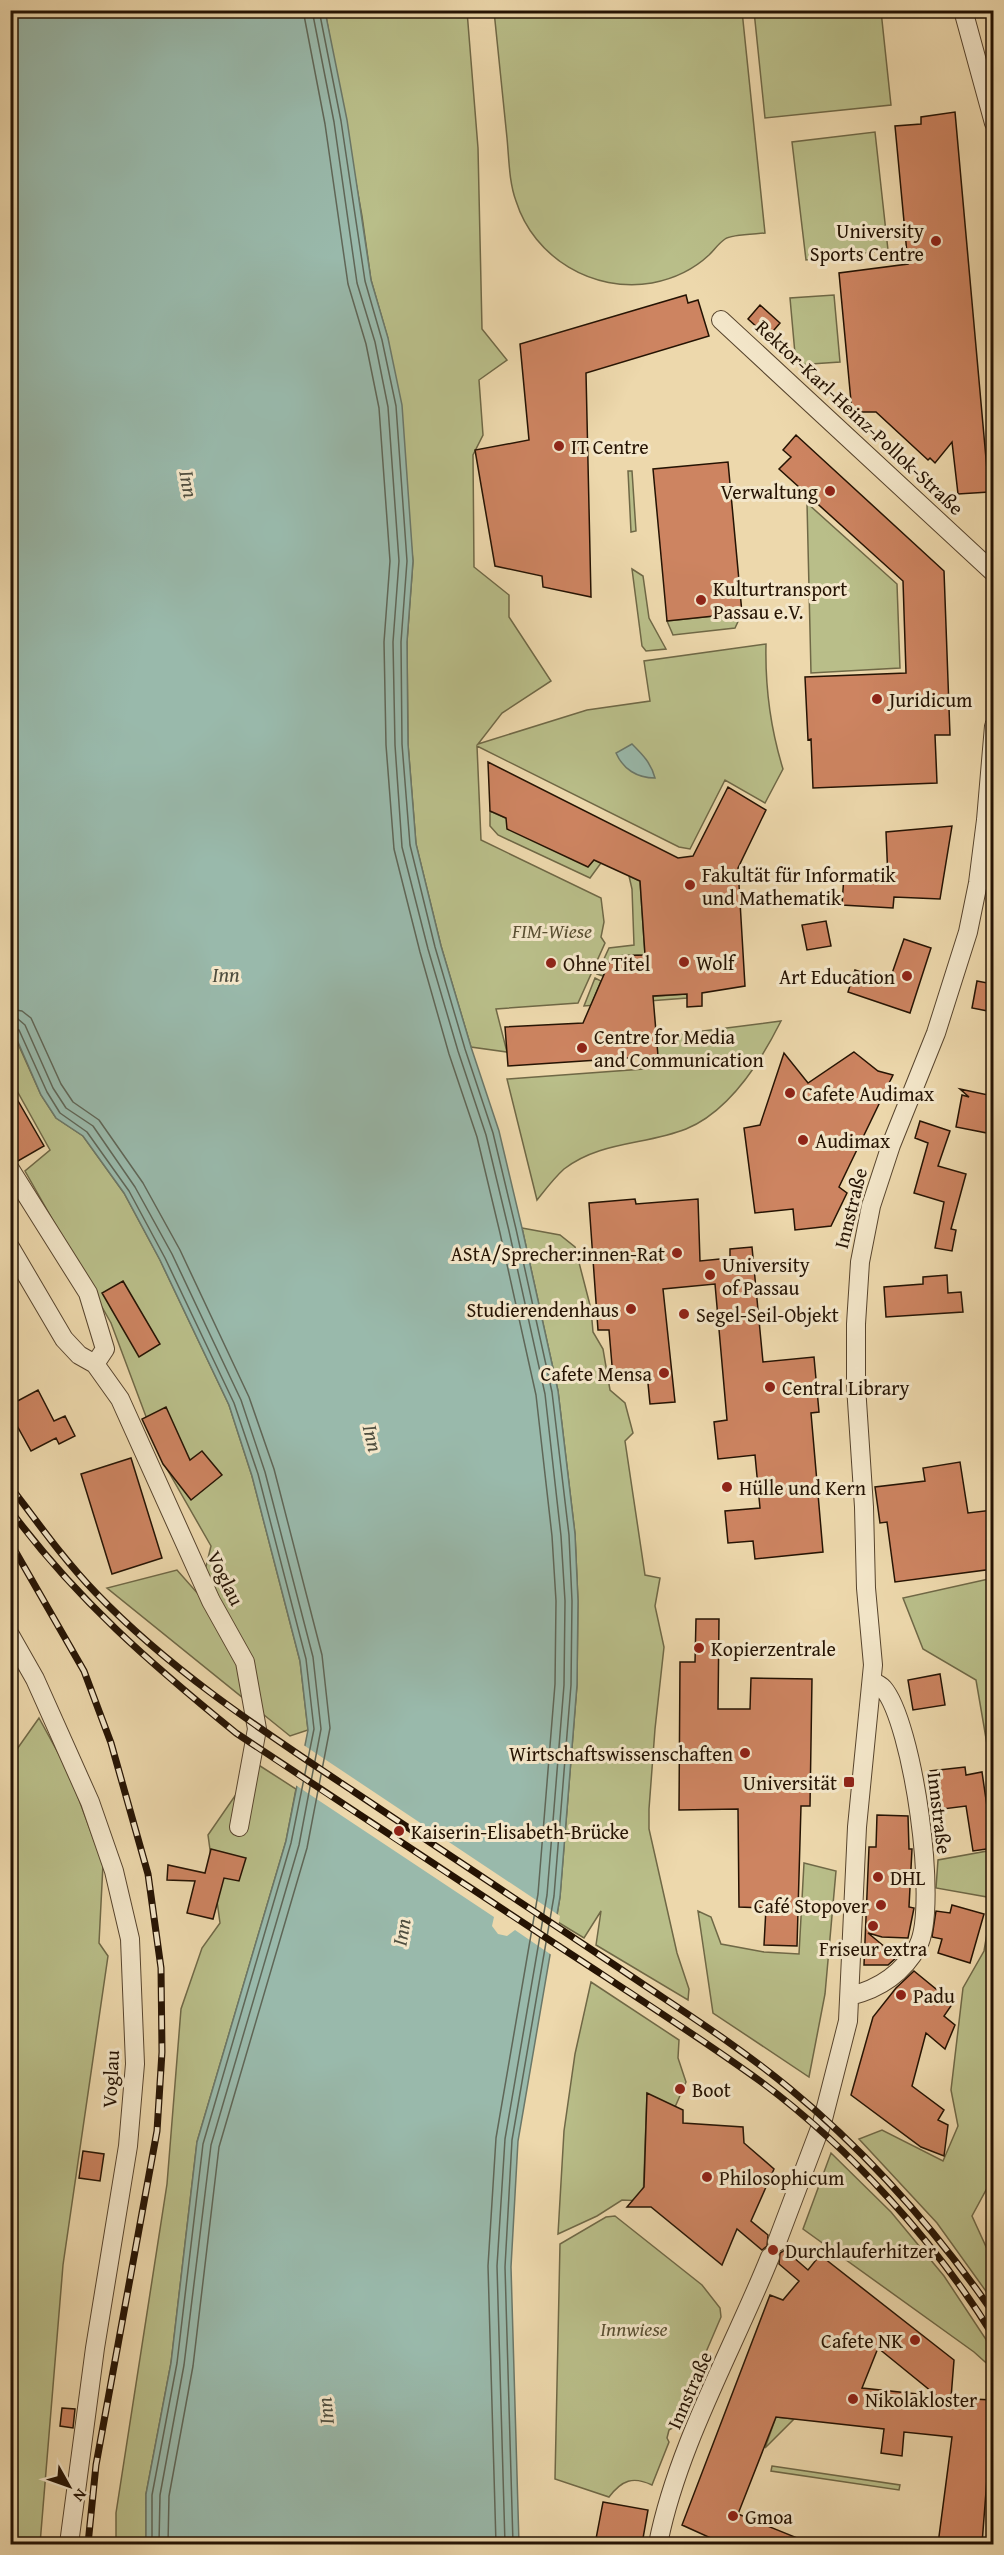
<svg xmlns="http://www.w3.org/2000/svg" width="1004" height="2555" font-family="'Gentium Book Plus',serif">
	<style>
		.green { fill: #b9be89; stroke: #6f6846; stroke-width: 1.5 }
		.water { fill: #99b9ab; stroke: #6b7768; stroke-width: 1.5 }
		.pier { fill: #edd8ac }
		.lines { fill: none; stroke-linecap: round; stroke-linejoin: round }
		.shore { stroke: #5f6657; stroke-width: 1.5 }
		.building { fill: #cd8461; stroke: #251303; stroke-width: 1.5; fill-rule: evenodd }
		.minor-casing { stroke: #57442d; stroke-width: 20 }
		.minor { stroke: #f3e6c9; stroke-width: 18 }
		.rail-casing { stroke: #251303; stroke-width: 7 }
		.rail { stroke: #f3e6c9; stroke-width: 4.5; stroke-dasharray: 14; stroke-linecap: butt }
		.poi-dot { fill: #8f2418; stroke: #f3e6c9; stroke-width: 2 }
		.labels { text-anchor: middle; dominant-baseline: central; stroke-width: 6; stroke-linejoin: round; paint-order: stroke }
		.poi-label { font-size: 20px; fill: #251303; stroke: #f3e6c9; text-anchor: start }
		.street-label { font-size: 20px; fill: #251303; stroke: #f3e6c9 }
		.park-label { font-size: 20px; font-style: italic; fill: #594f32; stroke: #f3e6c9 }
		.water-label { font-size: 21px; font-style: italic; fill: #4e4d3e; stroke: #f3e6c9 }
	</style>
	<rect width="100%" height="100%" fill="#edd8ac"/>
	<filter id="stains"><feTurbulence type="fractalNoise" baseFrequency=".00333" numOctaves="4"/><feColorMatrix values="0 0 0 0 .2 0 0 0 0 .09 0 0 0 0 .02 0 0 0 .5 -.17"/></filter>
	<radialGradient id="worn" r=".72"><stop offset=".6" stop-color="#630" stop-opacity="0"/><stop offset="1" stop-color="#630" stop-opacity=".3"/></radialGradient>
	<path class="green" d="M325 11H467L478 148 482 329 507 360 479 380 483 435 473 455 474 567 509 595V617L551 681 502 713 478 744 587 710 650 701 644 661 766 644C765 687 770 727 783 769L765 803 725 780 690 849 679 847 477 746 481 840 601 898 604 922 601 937 605 943 578 1003 496 1009 507 1052 471 1047 441 946 416 844 408 744 407 642 413 561 388 339 371 280 362 216Z
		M494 11H742L765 233C756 234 731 234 725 239 719 243 714 250 709 255 694 269 673 279 652 283 593 293 534 258 516 201 509 182 509 159 507 138 503 96 498 53 494 11Z
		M754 11H881L891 105 765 118Z
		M875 132 888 250 806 260 792 142Z
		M834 295 840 362 796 365 790 298Z
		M628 471H632L636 531 631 532Z
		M807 503 897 584 900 668 811 673Z
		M632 569 643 576 649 618 666 649 646 651 642 646Z
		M742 613 735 628 673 635 667 621Z
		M490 811 594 859 601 863 590 878 498 835 490 826Z
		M629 876 640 881 645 955 612 956 603 976 597 974 609 948 634 945 632 889Z
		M595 978 601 981 593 1001 687 994V998L584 1006Z
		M781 1021C761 1061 730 1111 686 1129 646 1145 600 1141 564 1169 554 1178 545 1190 537 1200L507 1079 657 1068 656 1037Z
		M10 1026 41 1095 56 1118 83 1136 124 1193 160 1260 229 1405 252 1476 300 1661 308 1730 290 1736 107 1588 177 1570 199 1595 211 1546 163 1462 111 1323 25 1171 50 1150 11 1080Z
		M522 1228 560 1235 575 1247 591 1309 593 1332 603 1349 610 1390 625 1403 633 1433 625 1441 645 1575 660 1578 655 1606 664 1647 655 1729 649 1809V1829L677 1953 689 1989 688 2000 596 1945 601 1911 584 1938 556 1921 560 1897 577 1685 578 1601 575 1534 558 1391Z
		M993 1578H994L993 1779 976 1680 923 1649 903 1598Z
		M39 1718 69 1773 103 1864 99 1943 108 1956 63 2265 40 2544H11L10 1759Z
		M257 1764 296 1789 286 1841 197 2142 171 2363 146 2494V2544H116V2513L167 2184 181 2009 202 1948 220 1923 208 1835Z
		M993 1850V1898L936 1888 938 1860Z
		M804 1863 836 1871 825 1994 809 2077 713 2013 698 1911 711 1917 721 1944 764 1952 799 1954Z
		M993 1899V2177L972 2216 993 2262V2301L937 2223 859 2139 882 2130 943 2161 958 2126 951 2090 963 1988 984 1951Z
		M591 1982 679 2040 678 2058 686 2082 675 2107 647 2094 643 2201 622 2200 597 2216 558 2234 564 2131 575 2054Z
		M831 2153 891 2212 944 2276 993 2350V2369L974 2352 803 2229Z
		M615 2216 702 2285 720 2308 721 2317 674 2427 669 2430 667 2438 669 2442 652 2485C633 2476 622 2480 609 2497L555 2479 560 2244 606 2217Z
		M776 2417 794 2419 765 2448Z
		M772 2466 900 2485 899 2490 771 2471Z"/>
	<path class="water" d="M10 11H325L347 120 371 280 388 338 402 405 413 561 407 642 408 744 416 844 441 946 471 1047 499 1131 522 1228 558 1391 575 1534 578 1601 577 1685 560 1897 518 2141 511 2267 519 2544H146V2494L171 2363 197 2142 286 1841 308 1730 300 1661 252 1476 229 1405 160 1260 124 1193 83 1136 56 1118 41 1095 11 1026Z
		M632 744C643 755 651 763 655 778 637 778 623 769 616 753Z"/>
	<path class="pier" d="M302 1744 560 1916 553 1956 515 1930 507 1936 498 1934 492 1926 494 1917 294 1784Z"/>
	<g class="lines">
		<path class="shore" d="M303 10 325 124 348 284 366 344 379 408 390 561 384 642 386 745 394 849 420 952 449 1054 477 1137 500 1233 536 1395 552 1536 556 1601 555 1684 538 1894 496 2138 488 2266 496 2544
			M312 10 334 122 357 283 375 342 388 407 399 561 393 642 395 745 402 847 428 949 458 1051 486 1135 509 1231 545 1394 561 1536 565 1601 564 1685 547 1895 505 2139 497 2266 505 2544
			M319 10 341 121 365 281 382 340 396 406 407 561 401 642 402 744 410 845 435 947 465 1049 493 1133 516 1229 552 1392 569 1535 572 1601 571 1685 554 1896 512 2140 505 2267 513 2544
			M10 1009 22 1011 31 1018 61 1084 73 1102 99 1120 143 1183 180 1250 249 1397 274 1469 322 1655 330 1728 307 1848 219 2147 193 2366 169 2496 168 2544
			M10 1018 18 1019 25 1025 53 1088 66 1108 93 1126 135 1187 172 1254 241 1400 265 1472 313 1657 321 1729 299 1845 211 2145 184 2365 160 2495 159 2544
			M10 1026 19 1030 47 1092 60 1113 87 1132 129 1191 165 1258 234 1403 258 1474 306 1659 314 1729 291 1843 203 2144 177 2363 152 2495V2544"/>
	</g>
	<path class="building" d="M955 112 989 492 958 494 952 442 935 463 930 458 928 460 876 412H852L839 273 908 264 895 126 921 124V117Z
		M686 295 688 303 698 300 709 336 586 373 591 597 543 587 542 576 495 566 475 450 529 440 520 344Z
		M760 305 780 323 768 337 748 319Z
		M796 435 944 571 950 735H935L937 783 813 788 811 739 808 740 805 677 906 673 903 581 779 469 791 457 783 450Z
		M728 462 742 613 667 621 653 469Z
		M488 762 678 858 693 856 728 787 766 810 738 868 745 986 702 993V1006L687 1007V994L653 996 658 1056 508 1066 505 1027 583 1023 612 956 645 955 640 881 594 860 588 867 507 829 506 818 490 811Z
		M952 826 940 899 894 897 893 908 842 905 844 875 888 879 886 832Z
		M826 921 831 946 807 950 802 925Z
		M904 939 931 948 910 1013 848 992 855 970 889 982Z
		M977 981 993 984V1012L972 1008Z
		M854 1052 878 1071 893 1075 839 1187 847 1193 831 1226 795 1230 793 1209 755 1213 744 1128 760 1125 784 1053 808 1083Z
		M10 1087 44 1146 18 1161 10 1147Z
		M960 1089 993 1096 987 1133 956 1127 962 1095 969 1097Z
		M920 1121 950 1131 938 1166 966 1174 951 1229 956 1230 952 1251 935 1248 944 1202 914 1193 928 1143 915 1138Z
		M635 1199 636 1204 698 1199 700 1261 730 1258V1249L752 1247 763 1362 814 1357 819 1412 811 1413 823 1552 755 1559 753 1541 728 1543 725 1511 760 1508 755 1455 718 1459 714 1422 727 1420 715 1284 663 1289 675 1402 650 1404 647 1373 613 1377 609 1330H598L589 1203Z
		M947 1275 948 1293 961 1292 963 1312 886 1317 884 1287 923 1284V1277Z
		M123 1281 160 1344 139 1357 102 1293Z
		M38 1390 54 1421 65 1416 75 1436 59 1444 56 1438 31 1451 10 1413V1405Z
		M166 1407 190 1460 202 1451 222 1475 191 1500 163 1464 142 1419Z
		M131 1458 162 1558 112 1574 81 1474Z
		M960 1462 968 1513 993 1510V1569L895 1582 887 1522 880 1523 875 1487 925 1481 923 1468Z
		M696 1619H719L718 1709H750L751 1678 812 1679 810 1806H801L797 1946 764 1945 766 1908 739 1907 738 1809 679 1810 680 1662H695Z
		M940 1674 945 1705 913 1710 908 1680Z
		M965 1767 966 1775 982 1772 993 1848 973 1851 966 1806 935 1810 930 1771Z
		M877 1815 908 1816 909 1849H912L909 1907 914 1908 908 1938 882 1937 868 1933 897 1957 888 1965H864L869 1847H876Z
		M211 1849 246 1858 239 1881 224 1878 213 1919 187 1913 195 1881 167 1880 168 1865 205 1873Z
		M952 1905 984 1914 970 1963 938 1953 942 1939 932 1937 936 1911 950 1913Z
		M914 1971 953 2003 944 2016 955 2025 945 2049 926 2033 912 2086 944 2110 938 2120 948 2125 944 2156 921 2147 851 2095 873 2017 896 1988Z
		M647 2093 683 2110V2123L743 2127 744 2143 774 2169 751 2221 768 2235 767 2246 762 2250 737 2229 722 2265 651 2207H627L644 2187Z
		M83 2151 104 2154 100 2181 79 2178Z
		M785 2250 808 2270 820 2255 954 2360 951 2398 993 2400 982 2544H938L952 2437 904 2432 902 2456 881 2453 884 2429 776 2417 738 2514 812 2544H724L682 2525 770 2295 783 2300 799 2281 779 2264 780 2253ZM878 2348 937 2396 862 2388Z
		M62 2408 75 2409 73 2428 60 2426Z
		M603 2502 648 2510 642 2544H595Z"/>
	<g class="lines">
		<defs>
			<path id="minor" d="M963 10 994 123
				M721 320 994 573
				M10 1169 88 1293 105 1349 95 1364
				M10 1247 64 1339 79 1355 95 1364 120 1399 211 1601 245 1662 257 1729 239 1827
				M10 1635 35 1679 90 1802 114 1871 130 1939 135 2064 128 2146 95 2348 69 2544
				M850 1996C879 1989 903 1973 918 1946 939 1907 913 1722 883 1688 880 1685 876 1683 872 1681
				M777 2242 822 2123 848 2021 857 1827 873 1665 866 1588 864 1507 856 1386V1324L860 1262 871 1206 891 1145 936 1033 968 932 978 883 986 820 994 726
				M658 2544C677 2447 733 2349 770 2257"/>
		</defs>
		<use href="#minor" class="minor-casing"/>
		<use href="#minor" class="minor"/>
		<defs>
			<path id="rail" d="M10 1486C38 1523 64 1560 96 1593 171 1671 263 1731 353 1791 442 1850 530 1909 619 1968 676 2007 736 2044 789 2088 868 2153 936 2230 994 2314
				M10 1510C77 1600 150 1663 236 1733 344 1805 452 1876 560 1947 627 1991 695 2034 760 2081 849 2147 936 2242 994 2337
				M10 1542 84 1671 111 1743 148 1874 161 1968 162 2052 157 2131 96 2465 88 2544"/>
		</defs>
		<use href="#rail" class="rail-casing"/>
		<use href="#rail" class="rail"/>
	</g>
	<g class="poi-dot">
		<circle cx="936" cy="241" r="6"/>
		<circle cx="559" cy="446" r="6"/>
		<circle cx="830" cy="491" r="6"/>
		<circle cx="701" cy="600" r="6"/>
		<circle cx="877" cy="699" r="6"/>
		<circle cx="690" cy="885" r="6"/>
		<circle cx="684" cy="962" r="6"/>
		<circle cx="551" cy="963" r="6"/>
		<circle cx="907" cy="976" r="6"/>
		<circle cx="582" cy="1048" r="6"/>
		<circle cx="790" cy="1093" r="6"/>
		<circle cx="803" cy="1140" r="6"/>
		<circle cx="677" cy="1253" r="6"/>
		<circle cx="710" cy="1275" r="6"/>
		<circle cx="631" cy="1309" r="6"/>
		<circle cx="684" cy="1314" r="6"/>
		<circle cx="664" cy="1373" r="6"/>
		<circle cx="770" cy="1387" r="6"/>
		<circle cx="727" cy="1487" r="6"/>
		<circle cx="699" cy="1648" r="6"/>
		<circle cx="745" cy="1753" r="6"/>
		<rect x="843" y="1776" width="12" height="12" rx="3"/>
		<circle cx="399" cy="1831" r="6"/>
		<circle cx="878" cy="1877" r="6"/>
		<circle cx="881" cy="1905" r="6"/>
		<circle cx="873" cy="1926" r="6"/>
		<circle cx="901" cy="1995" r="6"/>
		<circle cx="680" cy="2089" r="6"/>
		<circle cx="707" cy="2177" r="6"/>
		<circle cx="773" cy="2250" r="6"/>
		<circle cx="915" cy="2340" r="6"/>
		<circle cx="853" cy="2399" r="6"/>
		<circle cx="733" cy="2516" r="6"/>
	</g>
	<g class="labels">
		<g class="poi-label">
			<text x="924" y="230" text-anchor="end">University<tspan x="924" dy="23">Sports Centre</tspan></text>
			<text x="571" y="446">IT Centre</text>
			<text x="818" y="491" text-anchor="end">Verwaltung</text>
			<text x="713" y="588">Kulturtransport<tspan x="713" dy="23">Passau e.V.</tspan></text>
			<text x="889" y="699">Juridicum</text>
			<text x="702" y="874">Fakultät für Informatik<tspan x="702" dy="23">und Mathematik</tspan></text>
			<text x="696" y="962">Wolf</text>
			<text x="563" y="963">Ohne Titel</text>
			<text x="895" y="976" text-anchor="end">Art Education</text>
			<text x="594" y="1036">Centre for Media<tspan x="594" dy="23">and Communication</tspan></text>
			<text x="802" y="1093">Cafete Audimax</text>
			<text x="815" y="1140">Audimax</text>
			<text x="665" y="1253" text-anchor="end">AStA/Sprecher:innen-Rat</text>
			<text x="722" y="1264">University<tspan x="722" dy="23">of Passau</tspan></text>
			<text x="619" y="1309" text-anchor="end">Studierendenhaus</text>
			<text x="696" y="1314">Segel-Seil-Objekt</text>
			<text x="652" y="1373" text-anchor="end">Cafete Mensa</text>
			<text x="782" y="1387">Central Library</text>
			<text x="739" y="1487">Hülle und Kern</text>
			<text x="711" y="1648">Kopierzentrale</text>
			<text x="733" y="1753" text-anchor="end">Wirtschaftswissenschaften</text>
			<text x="837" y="1782" text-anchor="end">Universität</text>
			<text x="411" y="1831">Kaiserin-Elisabeth-Brücke</text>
			<text x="890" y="1877">DHL</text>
			<text x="869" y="1905" text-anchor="end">Café Stopover</text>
			<text x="873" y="1948" text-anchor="middle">Friseur extra</text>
			<text x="913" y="1995">Padu</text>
			<text x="692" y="2089">Boot</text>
			<text x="719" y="2177">Philosophicum</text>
			<text x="785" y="2250">Durchlauferhitzer</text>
			<text x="903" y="2340" text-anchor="end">Cafete NK</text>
			<text x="865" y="2399">Nikolakloster</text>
			<text x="745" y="2516">Gmoa</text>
		</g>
		<g class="street-label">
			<text transform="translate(860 417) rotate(43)">Rektor-Karl-Heinz-Pollok-Straße</text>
			<text transform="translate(850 1208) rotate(-76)">Innstraße</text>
			<text transform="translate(226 1578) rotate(64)">Voglau</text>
			<text transform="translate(940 1813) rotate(83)">Innstraße</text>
			<text transform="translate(110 2079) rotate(-87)">Voglau</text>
			<text transform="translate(689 2390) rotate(-66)">Innstraße</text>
		</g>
		<g class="park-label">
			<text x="552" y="930">FIM-Wiese</text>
			<text x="634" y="2328">Innwiese</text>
		</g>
		<g class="water-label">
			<text transform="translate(189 484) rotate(80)">Inn</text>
			<text x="226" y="974">Inn</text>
			<text transform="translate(373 1438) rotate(77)">Inn</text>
			<text transform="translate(401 1932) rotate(-81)">Inn</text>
			<text transform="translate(325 2411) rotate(-96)">Inn</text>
		</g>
	</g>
	<rect width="1004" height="2555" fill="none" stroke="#edd8ac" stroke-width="36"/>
	<rect x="12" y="12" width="980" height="2531" fill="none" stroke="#251303" stroke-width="3"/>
	<rect x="18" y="18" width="968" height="2519" fill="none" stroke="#251303" stroke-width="1.5"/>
	<g transform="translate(69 2486) rotate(130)" stroke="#f3e6c9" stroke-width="4.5" paint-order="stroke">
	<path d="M0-4.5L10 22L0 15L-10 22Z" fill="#251303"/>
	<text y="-9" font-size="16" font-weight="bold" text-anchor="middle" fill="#251303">N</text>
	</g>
	<rect width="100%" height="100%" filter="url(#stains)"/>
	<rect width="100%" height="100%" fill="url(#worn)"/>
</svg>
